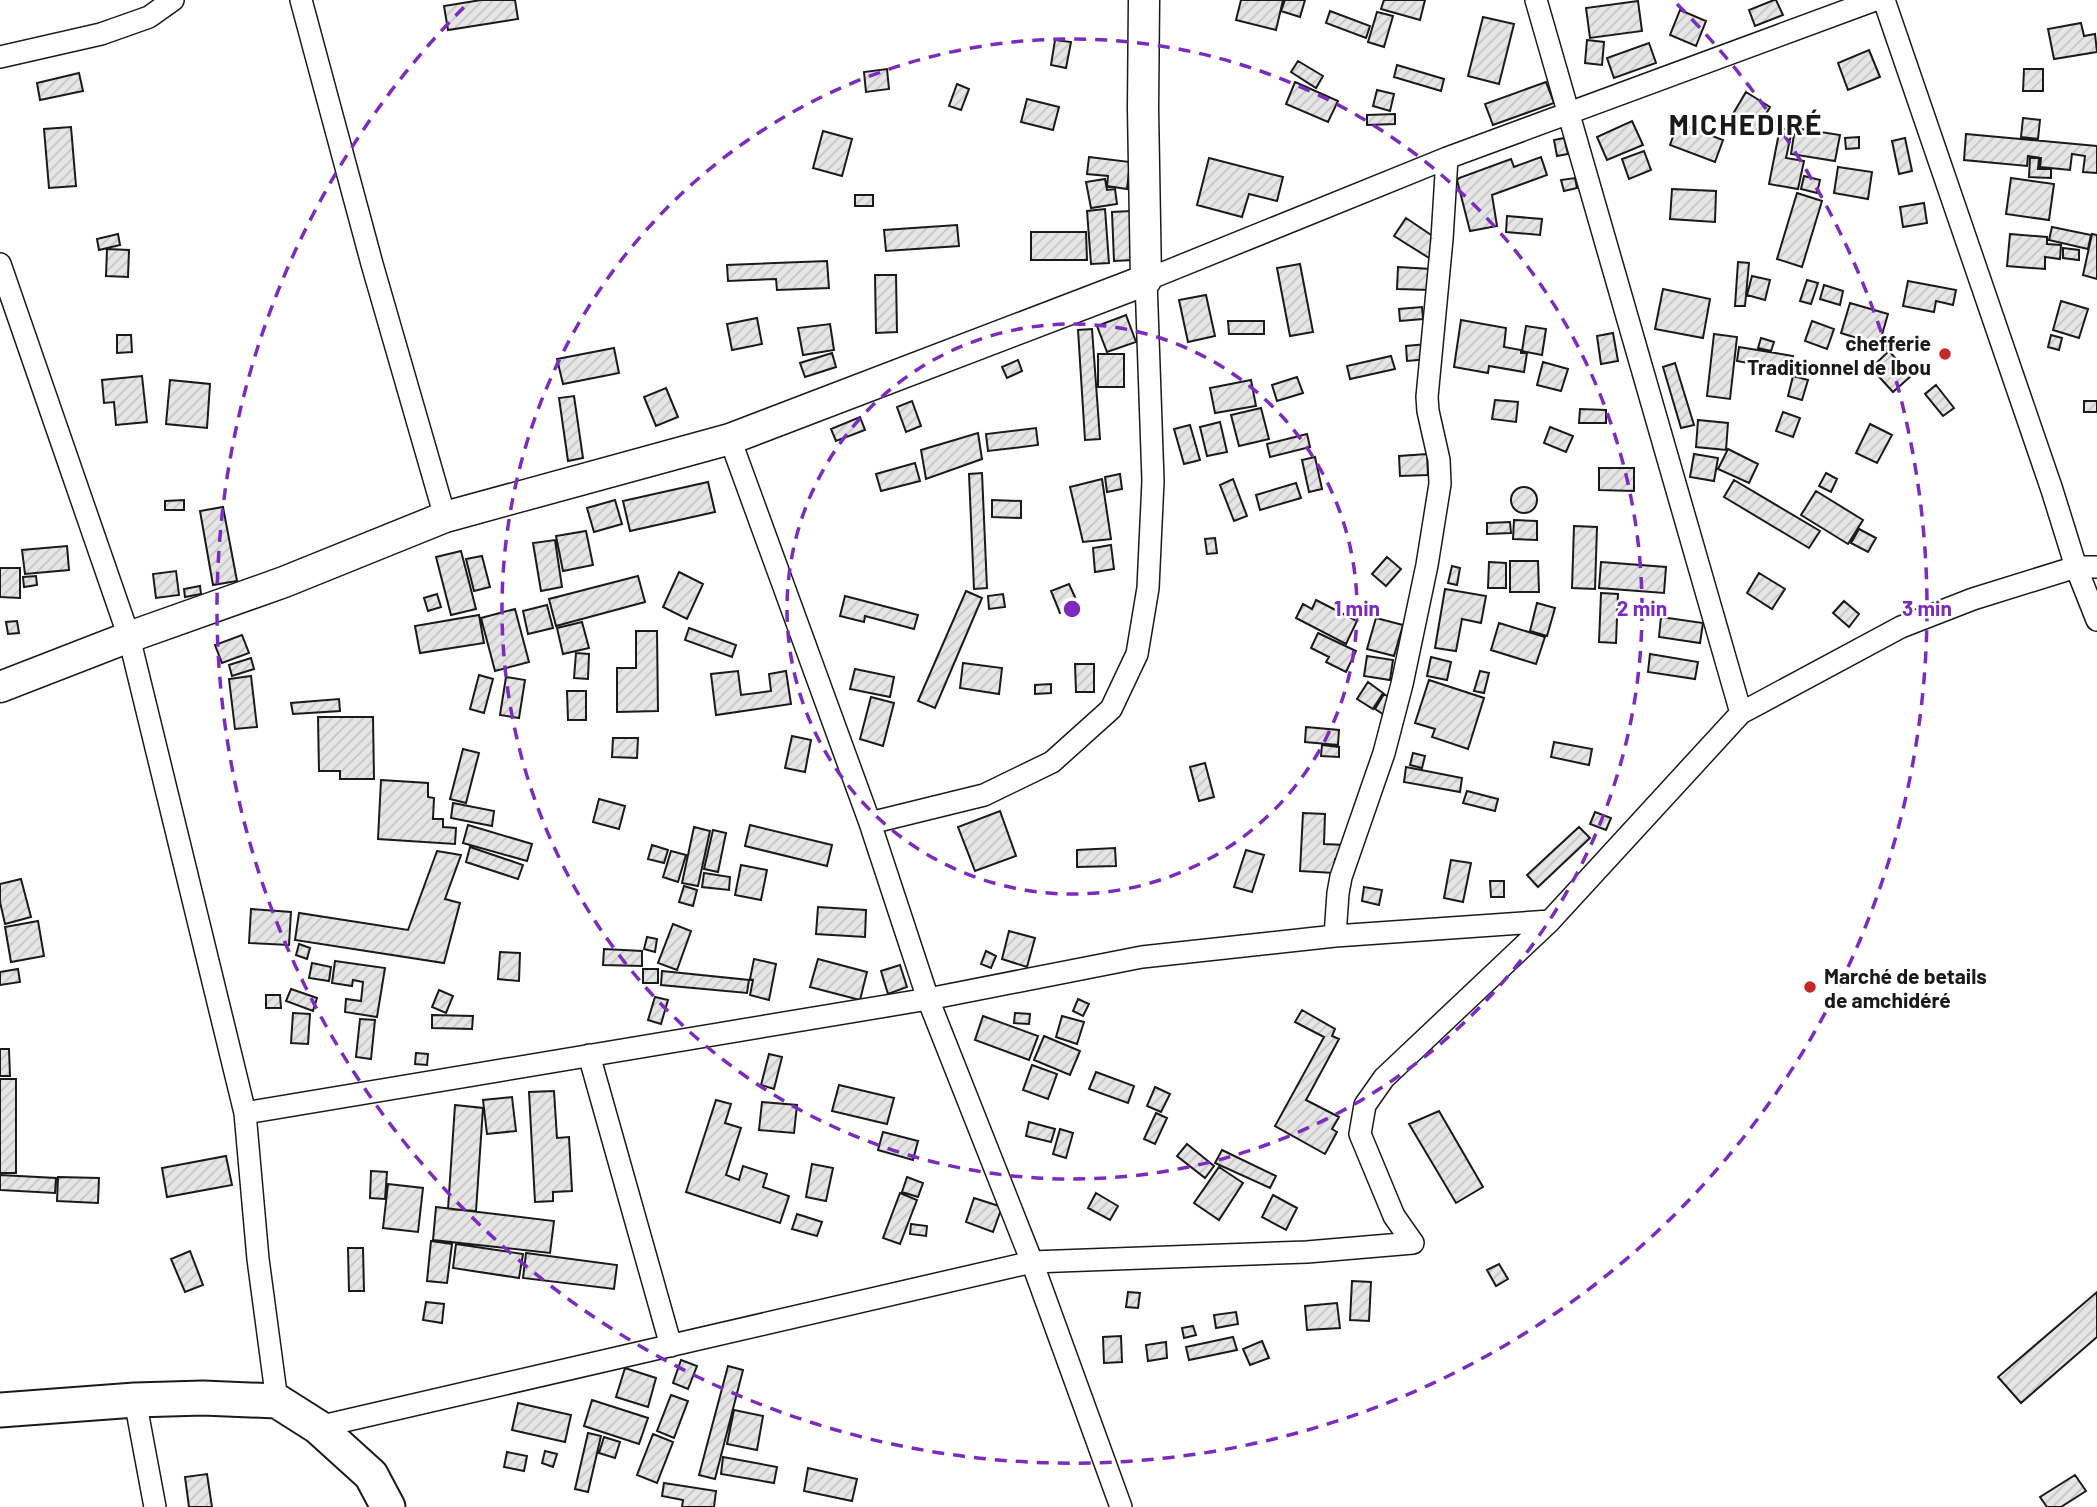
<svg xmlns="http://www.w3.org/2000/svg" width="2097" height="1507" font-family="Barlow,sans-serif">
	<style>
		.building { fill: url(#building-hatch); stroke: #1a1a1a; stroke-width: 2 }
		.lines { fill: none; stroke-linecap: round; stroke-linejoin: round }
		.street-casing { stroke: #1a1a1a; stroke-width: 24 }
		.secondary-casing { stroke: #1a1a1a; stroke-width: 33 }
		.primary-casing { stroke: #1a1a1a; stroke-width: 37 }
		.street { stroke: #fff; stroke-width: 21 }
		.secondary { stroke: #fff; stroke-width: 30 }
		.primary { stroke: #fff; stroke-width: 33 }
		.ring { fill: none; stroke: #7b2cbf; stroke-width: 3.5; stroke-dasharray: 12 9 }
		.poi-dot { fill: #c62828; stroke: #fff; stroke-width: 2.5 }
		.labels { text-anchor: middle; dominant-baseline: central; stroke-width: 5; stroke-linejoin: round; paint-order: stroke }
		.poi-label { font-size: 21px; font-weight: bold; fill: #1a1a1a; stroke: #fff; text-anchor: end }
		.district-label { font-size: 28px; font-weight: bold; letter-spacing: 2px; fill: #1a1a1a; stroke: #fff }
		.centre { fill: #7b2cbf; stroke: #fff; stroke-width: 3.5 }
		.ring-label { font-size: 21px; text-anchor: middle; font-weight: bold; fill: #7b2cbf; stroke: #fff; stroke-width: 5; stroke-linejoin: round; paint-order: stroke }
	</style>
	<defs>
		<pattern id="building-hatch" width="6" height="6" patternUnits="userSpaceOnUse" patternTransform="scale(1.75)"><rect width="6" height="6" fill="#e6e6e6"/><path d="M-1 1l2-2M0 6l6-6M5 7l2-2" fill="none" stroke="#c5c5c5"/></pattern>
	</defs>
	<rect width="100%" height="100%" fill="#fff"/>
	<path class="building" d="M481 0H515L518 19 448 30 444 6Z
		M1241 0H1283L1276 30 1236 20Z
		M1285 0H1305L1300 17 1281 11Z
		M1384 0H1425L1420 20 1381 9Z
		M1774 0H1776L1783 15 1755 26 1749 10Z
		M1638 1 1642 31 1590 38 1586 8Z
		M1680 10 1706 21 1696 46 1670 35Z
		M1330 11 1370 26 1366 38 1326 23Z
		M1377 12 1393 16 1384 47 1368 42Z
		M1483 17 1514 24 1499 84 1468 76Z
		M2081 23 2084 36 2095 34 2097 52 2054 59 2048 29Z
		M1055 40 1071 42 1066 68 1051 65Z
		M1587 40 1604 42 1602 65 1585 63Z
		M1649 43 1656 63 1614 78 1607 58Z
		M1869 50 1880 77 1848 90 1838 63Z
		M1298 61 1323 76 1316 88 1291 72Z
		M1397 65 1444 79 1441 91 1394 77Z
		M887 69 889 89 866 92 864 72Z
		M2024 69H2043V91H2023Z
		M79 73 83 91 40 100 37 83Z
		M1295 82 1338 101 1328 122 1286 104Z
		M1546 82 1554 103 1493 125 1485 104Z
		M957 84 969 89 961 110 949 106Z
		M1377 90 1394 94 1390 111 1373 106Z
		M1746 92 1770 107 1754 134 1730 119Z
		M1027 99 1059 107 1053 130 1021 122Z
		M1395 114V124L1367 125V115Z
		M2023 118 2040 120 2038 139 2021 137Z
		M1632 121 1643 145 1607 160 1597 137Z
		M1678 123 1723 140 1715 162 1670 145Z
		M71 127 76 186 49 188 44 129Z
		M1780 128 1792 130 1786 158 1804 161 1798 189 1769 184Z
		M1795 128 1840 135 1835 161 1791 154Z
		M823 131 852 139 842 176 813 168Z
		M1966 134 2097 146V173L2083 172 2085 156 2072 154 2070 170 2040 167 2041 158 2028 156 2027 166 1964 160Z
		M1859 137V148L1846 149 1845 138Z
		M1564 138 1568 154 1557 156 1554 140Z
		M1905 138 1912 171 1899 174 1892 141Z
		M1644 151 1651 170 1629 179 1622 159Z
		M1089 157 1130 162 1127 189 1107 186 1108 176 1087 174Z
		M1541 157 1547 175 1492 195 1497 226 1470 231 1457 180 1459 178 1511 159 1514 167Z
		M1209 158 1283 177 1277 201 1249 194 1242 217 1197 205Z
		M2030 158H2039L2038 169H2051V178L2029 177Z
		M1838 167 1872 172 1868 199 1834 193Z
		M1804 176 1820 180 1817 193 1801 189Z
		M1575 178 1577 188 1564 191 1561 180Z
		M2011 178 2054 184 2049 220 2006 214Z
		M1105 179 1107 190 1115 189 1117 204 1091 208 1086 182Z
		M1672 189 1716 191 1715 222 1670 219Z
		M1797 193 1822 201 1802 267 1777 259Z
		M855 195H873V206H855Z
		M1924 203 1927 223 1903 227 1900 207Z
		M1105 209 1109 263 1091 264 1087 211Z
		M1131 211 1133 260 1114 261 1112 212Z
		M1507 216 1542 219 1540 235 1506 232Z
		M1406 218 1440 241 1429 258 1394 236Z
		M957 225 959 246 886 251 884 230Z
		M2052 227 2091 235 2088 249 2049 240Z
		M1031 232H1086L1087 260H1031Z
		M118 234 120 245 99 250 97 239Z
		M2010 234 2047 237V244L2061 245 2060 259 2045 257V269L2007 266Z
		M2092 234 2097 235V279L2083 275Z
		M2063 248 2079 250V260L2063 258Z
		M107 249 129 250 128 277 106 276Z
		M827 261 829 288 777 290 776 279 728 281 727 265Z
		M1738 262 1749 263 1745 306H1735Z
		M1300 264 1313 332 1290 336 1277 268Z
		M1398 267 1431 269 1430 290 1397 289Z
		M875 275H896L897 332 876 333Z
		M1752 276 1770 280 1765 300 1747 295Z
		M1807 280 1818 283 1811 304 1800 301Z
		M1908 281 1956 290 1953 305 1936 301 1934 312 1903 306Z
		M1824 285 1843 291 1840 305 1820 299Z
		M1663 289 1710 299 1703 338 1655 329Z
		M1206 295 1215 336 1188 342 1179 300Z
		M2061 301 2088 309 2079 338 2053 330Z
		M1850 303 1888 314 1879 345 1841 333Z
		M1422 307 1423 319 1400 321 1399 309Z
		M1126 315 1136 342 1107 352 1097 326Z
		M757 318 762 344 732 350 727 324Z
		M1461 320 1506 328 1504 347 1521 350V353H1527L1524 372 1489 366 1488 373 1454 367Z
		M1228 321H1264V334H1229Z
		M1812 321 1834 329 1827 349 1805 341Z
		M830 324 834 350 803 355 798 328Z
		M1526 326 1546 329 1542 355 1522 351Z
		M1092 329 1100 439 1085 440 1078 330Z
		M1613 333 1618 361 1601 364 1597 336Z
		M1714 334 1737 337 1730 399 1707 396Z
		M117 335H131L132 352 117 353Z
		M2051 335 2062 338 2059 350 2048 347Z
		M1761 338 1774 342 1771 351 1758 348Z
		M1427 344 1429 359 1407 361 1406 346Z
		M1739 347 1793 356 1791 371 1737 361Z
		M614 348 619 373 563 384 557 359Z
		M1889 351 1911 376 1893 392 1871 368Z
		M832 353 836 367 805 377 800 363Z
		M1098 354H1124V387H1098Z
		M1391 356 1395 369 1350 379 1347 366Z
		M1018 360 1022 371 1007 378 1002 367Z
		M1543 362 1568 369 1561 391 1537 385Z
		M1675 363 1694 425 1681 428 1663 367Z
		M142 376 147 422 116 425 114 402 104 403 102 380Z
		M1793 376 1808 380 1802 400 1788 396Z
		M1297 377 1303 393 1277 401 1272 385Z
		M170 380 210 384 207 428 166 424Z
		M1251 380 1256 406 1215 413 1210 388Z
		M1936 385 1954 408 1943 416 1925 394Z
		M666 388 678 417 656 426 644 397Z
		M574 396 583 458 568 461 559 398Z
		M1495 400 1518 402 1516 422 1492 419Z
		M912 401 921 426 906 432 897 407Z
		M2084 401H2097V412H2084Z
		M1261 408 1269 439 1239 446 1231 415Z
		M1580 409 1606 410V423H1579Z
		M1783 412 1800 418 1793 437 1776 431Z
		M860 417 865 430 836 441 831 429Z
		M1698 420 1728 423 1726 450 1696 447Z
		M1220 422 1227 452 1207 456 1200 427Z
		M1870 424 1892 435 1877 463 1856 453Z
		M1190 425 1200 460 1184 464 1174 429Z
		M1550 427 1573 436 1566 452 1544 443Z
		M1036 428 1038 445 988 451 986 434Z
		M978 433 982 459 926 479 921 450Z
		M1307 434 1310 447 1270 457 1267 444Z
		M1728 449 1758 464 1749 483 1718 469Z
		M1427 454 1428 475 1400 476 1399 456Z
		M1694 454 1718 458 1714 481 1690 477Z
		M1315 457 1322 489 1309 492 1302 460Z
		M915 463 920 481 881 491 876 474Z
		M1599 468H1634V491L1599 490Z
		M982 473 987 588 974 589 969 474Z
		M1826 473 1837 479 1831 492 1819 486Z
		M1120 474 1122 489 1107 492 1105 477Z
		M1102 479 1111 539 1083 542 1070 487Z
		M1233 479 1247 516 1234 521 1220 485Z
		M1734 480 1820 531 1809 548 1724 497Z
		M708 482 715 512 630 531 623 501Z
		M1296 483 1301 498 1260 510 1256 495Z
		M1511 500a13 13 0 1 1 26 0a13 13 0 1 1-26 0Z
		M1816 491 1863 520 1848 544 1801 515Z
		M184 500V510H165V501Z
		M615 500 622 524 594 532 587 508Z
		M992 500 1021 501V518L992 517Z
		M223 507 237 581 213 585 200 511Z
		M1514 520 1537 521V540L1513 539Z
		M1510 522 1511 533 1487 534V523Z
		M1574 526 1597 527 1595 589 1572 588Z
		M1859 529 1876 538 1868 552 1851 543Z
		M586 531 593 565 563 571 556 536Z
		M1215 538 1217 553 1207 554 1205 539Z
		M555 540 562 587 541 591 533 543Z
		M1111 545 1114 569 1095 572 1093 548Z
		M67 546 69 570 25 574 22 550Z
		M461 551 476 609 451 615 436 557Z
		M482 556 490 587 474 591 466 559Z
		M1387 557 1401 569 1386 586 1372 574Z
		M1510 561H1538L1539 592H1510Z
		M1489 562 1506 563V588H1488Z
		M1601 562 1666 567 1664 593 1599 588Z
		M1452 566 1460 568 1457 585 1448 583Z
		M0 568H20V598L0 597Z
		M176 571 179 595 156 598 153 574Z
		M679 572 703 584 687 619 663 607Z
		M1759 573 1785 589 1772 609 1747 593Z
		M36 576 37 585 24 587 23 577Z
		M638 576 645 602 556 626 549 599Z
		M1069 584 1079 606 1060 613 1051 591Z
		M200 586 201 594 185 597 184 589Z
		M1445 589 1486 596 1481 623 1462 619 1456 651 1435 648Z
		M966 591 982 598 935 708 918 701Z
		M1601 593 1618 594 1616 643 1599 642Z
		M437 594 441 607 428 611 424 598Z
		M1003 594 1005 607 989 609 988 596Z
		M845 596 918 615 914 629 865 616 864 622 840 616Z
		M1316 600 1357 621 1346 644 1296 618 1303 604 1312 609Z
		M1844 601 1859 614 1849 627 1833 613Z
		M1537 603 1555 608 1547 636 1530 631Z
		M547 605 553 628 528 634 523 611Z
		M515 609 529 662 495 671 481 618Z
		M479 615 484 643 420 653 415 626Z
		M1661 617 1703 623 1700 643 1659 637Z
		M1376 618 1403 625 1394 656 1367 649Z
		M17 621 19 633 8 634 6 622Z
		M582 622 589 648 563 654 557 628Z
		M1499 623 1545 637 1536 664 1491 650Z
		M689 628 736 645 732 657 685 640Z
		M636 631H657L658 711 617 712V668H636Z
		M1318 633 1356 651 1346 672 1326 662 1329 657 1311 648Z
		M242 635 249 653 222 663 215 645Z
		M576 653 589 654 588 679 574 678Z
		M1650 654 1698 662 1695 679 1648 672Z
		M1367 656 1393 660 1390 680 1364 676Z
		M1431 657 1451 662 1447 680 1427 676Z
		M251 658 254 669 232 676 229 665Z
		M963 663 1002 668 999 694 960 688Z
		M1075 664H1094V692H1076Z
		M855 669 894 677 890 697 850 689Z
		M738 671 741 695 771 691 769 674 786 671 791 704 716 715 711 674Z
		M1480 671 1489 673 1484 693 1474 691Z
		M479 675 493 679 484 713 470 709Z
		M251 676 257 727 235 729 229 679Z
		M506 677 525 680 519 718 500 715Z
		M1429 680 1484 698 1468 749 1432 737 1435 729 1415 723Z
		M1368 682 1383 693 1373 709 1357 699Z
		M1051 684V693L1035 694V685Z
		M567 691H586V720H568Z
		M1384 694 1395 701 1386 716 1375 709Z
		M871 697 894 703 883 746 860 739Z
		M339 699 340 711 293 714 291 703Z
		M318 717H373L374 779H340V771H319Z
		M1306 727 1339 730 1338 745 1305 742Z
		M792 736 811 740 805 772 785 768Z
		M613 738H638L637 758 612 757Z
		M1554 742 1592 749 1589 765 1551 757Z
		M1322 745 1339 747V757L1321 756Z
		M463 749 479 753 466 803 450 799Z
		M1413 753 1425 756 1422 768 1410 765Z
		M1205 763 1214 797 1199 801 1190 767Z
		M1406 767 1462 778 1460 792 1404 782Z
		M381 780 428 783V797L434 798 433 819H443V827L456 828 455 844 378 839Z
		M1467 791 1498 799 1495 811 1463 803Z
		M599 799 625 806 619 829 593 822Z
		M453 803 494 811 492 826 451 818Z
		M1000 811 1016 856 975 871 958 827Z
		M1595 812 1611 818 1606 830 1590 824Z
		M1303 813 1325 814 1324 844 1346 845V859H1335L1334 873 1300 871Z
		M468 825 532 844 527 861 463 843Z
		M750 825 832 845 827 866 745 846Z
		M694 827 710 831 698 886 682 883Z
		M1579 827 1590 838 1538 887 1527 875Z
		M713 830 726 833 718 872 704 869Z
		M652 845 668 850 664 863 648 859Z
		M470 847 523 865 518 879 466 862Z
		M1115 848 1116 866 1077 867V850Z
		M1246 850 1264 855 1252 892 1234 887Z
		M437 851 461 855 445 899 460 903 444 963 295 940 299 913 408 930Z
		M671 851 686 855 678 882 663 877Z
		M1451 860 1471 863 1463 902 1444 898Z
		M741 865 767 870 761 900 735 895Z
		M704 873 730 877 729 890 702 887Z
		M21 879 31 917 5 924 0 902V884Z
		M1490 881H1504V897H1491Z
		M684 886 697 890 693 906 679 902Z
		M1364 887 1382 890 1379 905 1362 901Z
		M818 907 866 910 865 937 816 934Z
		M251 909 291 912 289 945 249 943Z
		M38 921 44 956 11 962 5 927Z
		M673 924 691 931 677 970 658 963Z
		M1009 931 1035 938 1027 967 1002 959Z
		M647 937 657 939 655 952 644 949Z
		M299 944 310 948 307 959 296 955Z
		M604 949 642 951V966L603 965Z
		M986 951 996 956 991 968 981 964Z
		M500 952 520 953 519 981 498 979Z
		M754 959 776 964 769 1000 750 995 753 980 750 979Z
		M818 959 867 972 860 1000 810 987Z
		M335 961 385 968 377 1017 345 1012 346 999 361 1001 363 982 353 980 352 986 332 983Z
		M312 963 331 967 329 981 309 978Z
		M900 965 907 987 888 994 881 971Z
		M18 969 20 982 0 985V972Z
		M643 969H658V983H643Z
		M662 971 749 980 747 993 661 985Z
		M291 989 317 998 313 1011 286 1001Z
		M439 990 453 996 446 1013 432 1007Z
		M266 995H280L281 1008H266Z
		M655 997 668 1000 661 1024 648 1020Z
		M1078 999 1089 1004 1083 1016 1073 1011Z
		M1302 1010 1335 1029 1332 1036 1339 1039 1306 1100 1339 1117 1332 1129 1337 1132 1325 1154 1275 1126 1324 1037 1295 1022Z
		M293 1013 310 1014 308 1044 291 1043Z
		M1015 1013 1030 1014 1029 1024 1014 1023Z
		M432 1015 473 1016 472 1029 432 1028Z
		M983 1016 1038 1036 1029 1060 975 1040Z
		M1062 1016 1084 1022 1077 1044 1056 1037Z
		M360 1019 375 1020 371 1059 356 1057Z
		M1044 1036 1080 1051 1070 1075 1034 1060Z
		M0 1049H9L10 1076H0Z
		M416 1053 428 1054 427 1065 415 1064Z
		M769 1054 782 1057 774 1089 761 1085Z
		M1032 1065 1057 1074 1048 1099 1023 1090Z
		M1096 1072 1134 1086 1128 1103 1089 1089Z
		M0 1079H16V1173H0Z
		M839 1085 894 1098 887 1124 832 1111Z
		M1155 1087 1170 1094 1161 1112 1147 1106Z
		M554 1091 557 1138 569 1137 572 1191 553 1192V1201L535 1202 529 1092Z
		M512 1097 516 1131 487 1134 483 1100Z
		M716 1100 731 1104 725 1123 741 1128 726 1175 739 1180 743 1166 767 1174 763 1187 789 1196 780 1223 686 1192Z
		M762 1102 797 1105 794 1133 759 1130Z
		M455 1105 483 1108 476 1211 448 1209Z
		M1439 1111 1483 1187 1456 1203 1409 1124Z
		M1156 1113 1167 1118 1155 1144 1144 1139Z
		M1029 1122 1055 1129 1051 1142 1026 1136Z
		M1060 1129 1073 1133 1066 1158 1053 1154Z
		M883 1132 918 1141 913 1160 878 1150Z
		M1187 1144 1214 1166 1205 1178 1177 1156Z
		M1222 1150 1276 1176 1270 1188 1215 1163Z
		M226 1156 232 1185 167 1197 162 1168Z
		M812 1164 833 1168 826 1201 806 1197Z
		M1219 1167 1243 1183 1219 1220 1194 1203Z
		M371 1171 387 1172 385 1199 370 1198Z
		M0 1175 56 1178 55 1193 0 1190Z
		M58 1177 99 1178 98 1203 57 1201Z
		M907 1177 923 1183 918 1197 902 1192Z
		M388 1184 423 1188 418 1232 383 1228Z
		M900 1193 917 1200 900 1244 883 1238Z
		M1096 1193 1118 1206 1110 1220 1088 1208Z
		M1273 1195 1297 1208 1286 1230 1262 1217Z
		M974 1198 1002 1207 993 1232 966 1222Z
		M436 1207 554 1221 550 1253 433 1240Z
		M797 1214 822 1222 817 1236 792 1229Z
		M911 1224 927 1226 926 1236 910 1234Z
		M431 1241 452 1244 447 1283 427 1281Z
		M456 1244 523 1254 519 1278 453 1268Z
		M348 1248H363L364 1291H349Z
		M190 1251 203 1285 185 1292 171 1259Z
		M526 1253 617 1265 614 1289 523 1278Z
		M1499 1264 1508 1279 1496 1286 1487 1270Z
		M1352 1281 1371 1282 1369 1321 1350 1320Z
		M1128 1292 1140 1293 1138 1308 1126 1307Z
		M2097 1292V1337L2021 1403 1998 1377Z
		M426 1302 444 1304 442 1323 423 1320Z
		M1337 1303 1340 1328 1307 1330 1305 1306Z
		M1236 1312 1238 1324 1216 1328 1214 1315Z
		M1193 1326 1196 1335 1184 1338 1182 1328Z
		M1121 1336 1122 1362 1104 1363 1103 1337Z
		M1233 1337 1237 1350 1189 1360 1186 1347Z
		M1262 1341 1269 1358 1250 1365 1243 1349Z
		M1166 1342 1167 1358 1148 1361 1146 1345Z
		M681 1360 697 1366 688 1389 673 1383Z
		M728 1366 743 1370 715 1479 699 1475Z
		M625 1368 656 1378 648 1407 616 1397Z
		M671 1395 688 1401 674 1438 657 1431Z
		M592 1400 648 1418 639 1444 584 1426Z
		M518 1403 571 1415 565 1442 512 1430Z
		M734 1410 763 1416 757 1450 727 1444Z
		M588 1433 601 1436 588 1492 575 1489Z
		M653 1434 673 1442 657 1483 637 1475Z
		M604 1437 620 1442 615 1458 599 1453Z
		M545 1451 557 1454 553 1467 542 1463Z
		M507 1452 527 1456 524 1471 504 1467Z
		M723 1457 777 1467 774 1483 721 1474Z
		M808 1468 857 1479 852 1501 804 1491Z
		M207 1474 212 1507H189L185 1477Z
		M2075 1475 2086 1491 2061 1507H2047L2040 1497Z
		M664 1483 716 1491 714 1507H682L683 1500 662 1496Z"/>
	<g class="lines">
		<defs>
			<path id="street" d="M301 0 372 264 445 517
				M1536 0 1741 713
				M1884 0 2052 490 2076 567 2097 620
				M0 57 101 34 149 17 173 0
				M0 264 129 637 245 1113 258 1259 277 1401
				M730 439 870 823 928 999 1032 1262 1121 1507
				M870 823 984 795 1052 762 1111 709 1137 654 1148 588 1153 481 1146 280 1447 158 1875 0
				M1335 936 1338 893 1341 877 1384 753 1402 684 1427 565 1440 484 1439 460 1428 411 1427 397 1442 239 1447 158
				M589 1055 671 1346
				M245 1113 928 999 1142 957 1335 936 1550 921
				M135 1400 155 1507
				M318 1427 1032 1262 1307 1252 1413 1243 1394 1216 1360 1134 1365 1105 1384 1078 1550 921 1741 713 1901 627 1973 599 2076 567H2097"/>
			<path id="secondary" d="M0 687 129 637 284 582 445 517 730 439 1146 280 1143 108 1144 0"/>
			<path id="primary" d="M0 1410 135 1400 203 1398 277 1401 318 1427 371 1475 388 1507"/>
		</defs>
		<use href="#street" class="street-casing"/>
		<use href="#secondary" class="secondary-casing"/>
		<use href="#primary" class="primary-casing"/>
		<use href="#street" class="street"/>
		<use href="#secondary" class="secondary"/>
		<use href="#primary" class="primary"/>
	</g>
	<g class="ring">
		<circle cx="1072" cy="609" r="285"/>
		<circle cx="1072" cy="609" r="570"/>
		<path d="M1677 4A855 855 0 1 1 467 4"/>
	</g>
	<g class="poi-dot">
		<circle cx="1945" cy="354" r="7"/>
		<circle cx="1810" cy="987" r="7"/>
	</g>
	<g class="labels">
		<g class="poi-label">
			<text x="1931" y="342">chefferie<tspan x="1931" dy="24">Traditionnel de Ibou</tspan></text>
			<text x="1824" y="975" text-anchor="start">Marché de betails<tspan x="1824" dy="24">de amchidéré</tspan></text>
		</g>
		<g class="district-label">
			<text x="1746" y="124">MICHEDIRÉ</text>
		</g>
	</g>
	<circle cx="1072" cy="609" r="10" class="centre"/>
	<g class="ring-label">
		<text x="1357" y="616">1 min</text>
		<text x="1642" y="616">2 min</text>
		<text x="1927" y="616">3 min</text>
	</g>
</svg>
